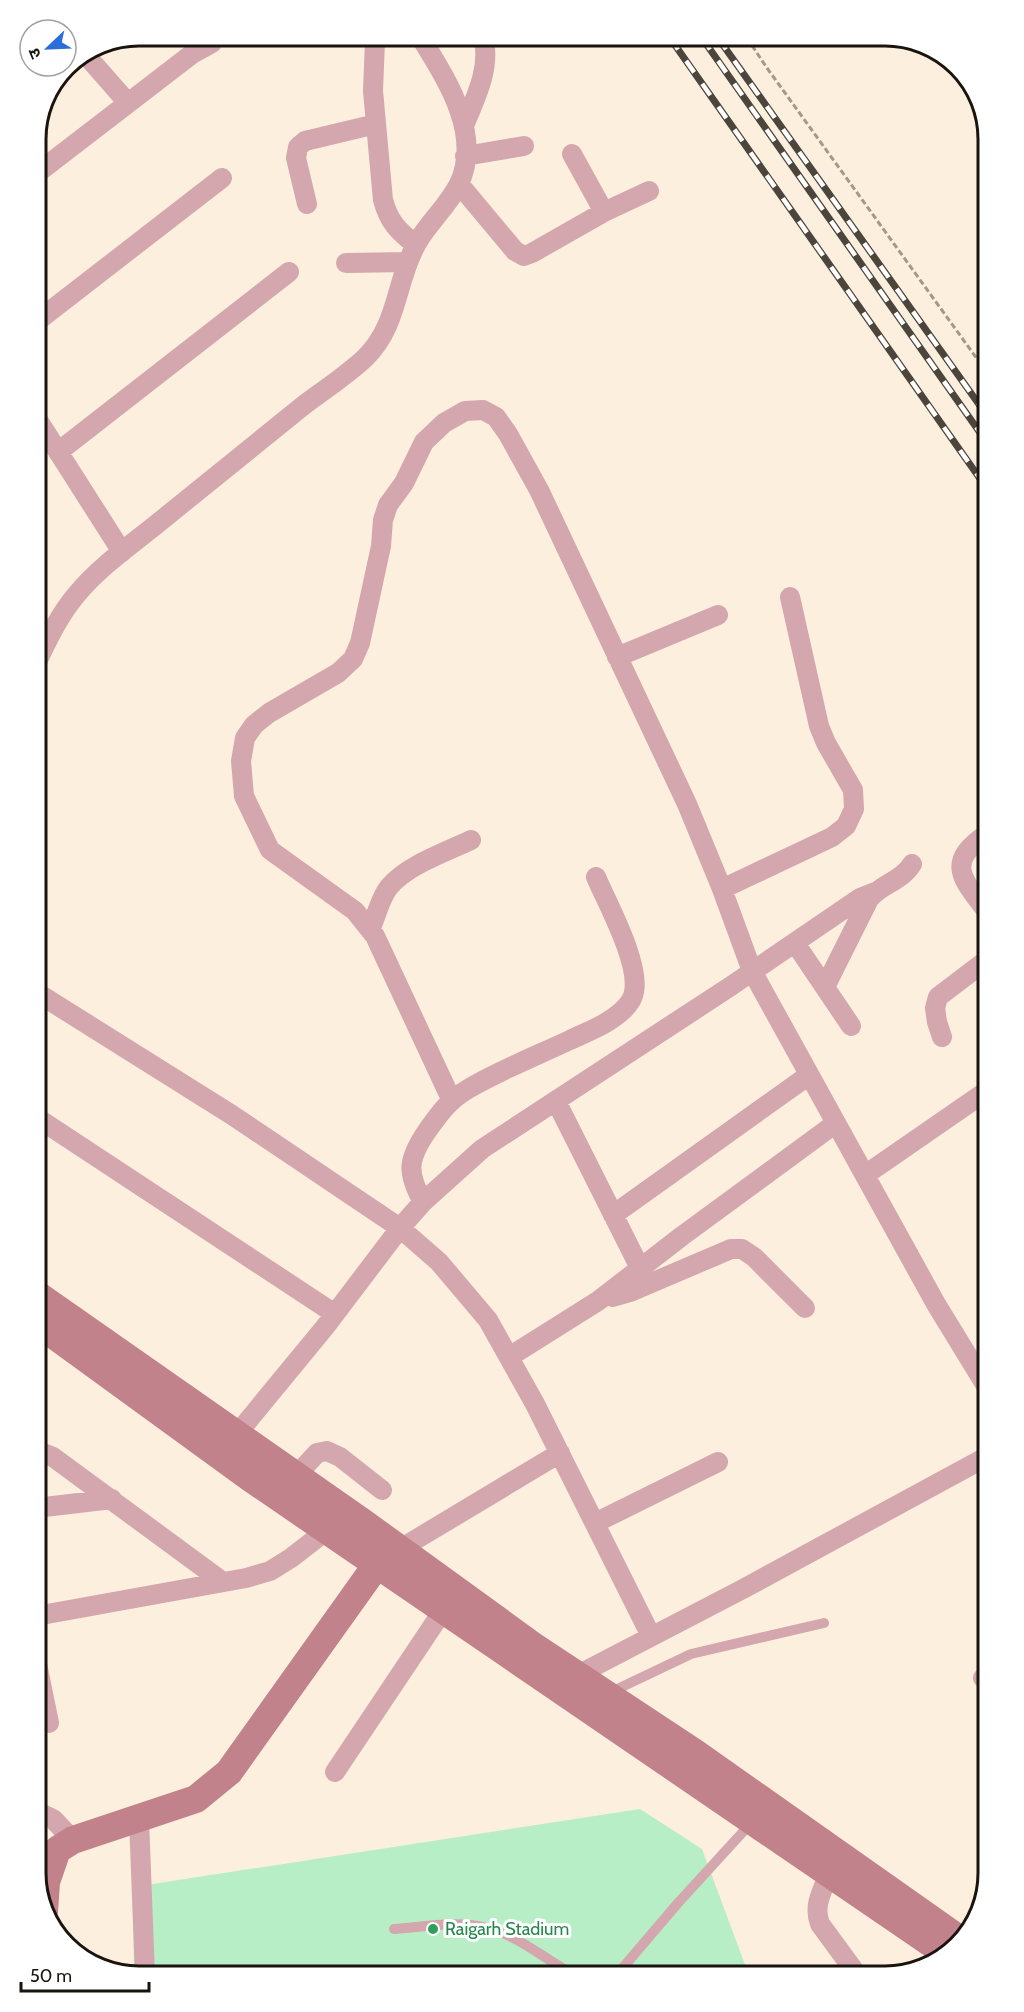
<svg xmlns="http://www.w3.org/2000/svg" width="1024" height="2012" font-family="Cabin,'Noto Sans Devanagari',sans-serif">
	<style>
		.garden { fill: #b7eec6 }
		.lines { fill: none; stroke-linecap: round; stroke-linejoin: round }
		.path { stroke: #a3998b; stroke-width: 3; stroke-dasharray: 6 3; stroke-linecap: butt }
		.lane { stroke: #d3a7ad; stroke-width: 10 }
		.street { stroke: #d3a7ad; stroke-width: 20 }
		.secondary { stroke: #c2828b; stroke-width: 28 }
		.rail-casing { stroke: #4c453c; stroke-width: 7 }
		.rail { stroke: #fff; stroke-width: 4.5; stroke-dasharray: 14; stroke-linecap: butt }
		.leisure-dot { fill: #2e9e5b; stroke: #fff; stroke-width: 2 }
		.labels { text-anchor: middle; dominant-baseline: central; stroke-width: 6; stroke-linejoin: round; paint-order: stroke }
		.leisure-label { font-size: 18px; fill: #27864d; stroke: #fff; text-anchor: start }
		.rim { fill: none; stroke: #19140e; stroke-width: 3 }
	</style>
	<rect width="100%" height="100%" fill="#fdefdd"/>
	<path class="garden" d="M640 1809 702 1849 747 1970 134 1976 133 1887Z"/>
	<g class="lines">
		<path class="path" d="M747 38 767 68 988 374"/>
		<path class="lane" d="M609 1693 691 1654 824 1623
			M394 1929C424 1927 458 1920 487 1928 517 1935 542 1957 569 1972
			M620 1971 678 1903 752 1822"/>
		<path class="street" d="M375 41 373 91 383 200C389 222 398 231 416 245
			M85 54 128 103
			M464 126C475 98 490 71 484 40
			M572 154 604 212
			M465 156 524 146
			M36 174 192 54 212 43
			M459 184 515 251 524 256 532 253 604 212 649 191
			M307 204 296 158 298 147 305 141 376 124
			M346 263 408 262
			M36 322 222 178
			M36 417 122 552
			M58 452 289 272
			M617 657 718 615
			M36 664C48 639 59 615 77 594 101 565 134 543 163 519 210 481 257 443 304 405 324 390 347 375 365 358 399 325 395 281 417 243 428 223 448 206 459 184 482 135 448 82 423 41
			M722 889 832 837 846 826 854 809 853 790 826 743 819 726 790 597
			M988 913C962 878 944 863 988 833
			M370 930C376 917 380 898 389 887 407 865 446 852 471 840
			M795 943 851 1026
			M825 987 869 899C881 884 902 881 912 864
			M36 992 232 1115 400 1228 439 1262 488 1320 535 1404 651 1636
			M942 1037 937 1022 935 1008 938 997 988 959
			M452 1101 375 936 355 911 270 850 244 796 241 761 245 738 254 725 269 713 338 673 353 659 360 643 365 620 381 546 383 520 388 505 404 483 424 442 444 423 465 411 483 410 496 417 508 434 539 490 687 804 722 889 752 971 936 1304 988 1389
			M556 1101 640 1268
			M36 1117 335 1314
			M865 1175 988 1090
			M423 1202C406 1172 408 1159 427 1131 440 1113 448 1101 468 1089 500 1070 536 1056 570 1040 582 1034 596 1029 607 1022 618 1015 632 1005 634 992 640 963 608 905 596 877
			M613 1215 809 1075
			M613 1297 630 1292 731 1249H742L754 1257 805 1308
			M509 1357 598 1301 682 1236 836 1123
			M237 1434 325 1327 400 1228 423 1202 482 1149 731 986 860 898 875 892
			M36 1450 53 1457 223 1582
			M296 1476 317 1453 327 1451 340 1457 382 1490
			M36 1508 112 1499
			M595 1523 718 1462
			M400 1549 560 1453
			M36 1616 246 1578 270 1571 291 1558 327 1530
			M36 1659 49 1723
			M983 1678 988 1676
			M568 1680 741 1590 988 1456
			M335 1772 450 1600
			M36 1811 53 1819 73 1840
			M139 1819 145 1976
			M829 1874C822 1891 813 1906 820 1924L853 1969"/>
		<path class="secondary" d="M36 1294 365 1524 536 1648 695 1753 959 1939
			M36 1322 249 1477 944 1952
			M44 1912 46 1882 57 1850 73 1840 196 1799 229 1772 388 1549"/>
		<defs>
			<path id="rail" d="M670 38 988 490
				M702 38 988 444
				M718 38 988 417"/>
		</defs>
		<use href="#rail" class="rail-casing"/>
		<use href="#rail" class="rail"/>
	</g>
	<circle class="leisure-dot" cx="433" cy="1929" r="6"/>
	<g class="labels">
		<g class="leisure-label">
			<text x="445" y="1929">Raigarh Stadium</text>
		</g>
	</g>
	<path d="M0 0H1024V2012H0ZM139 46H885A93 93 0 0 1 978 139V1873A93 93 0 0 1 885 1966H139A93 93 0 0 1 46 1873V139A93 93 0 0 1 139 46Z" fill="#fff" fill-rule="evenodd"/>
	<path class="rim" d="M139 46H885A93 93 0 0 1 978 139V1873A93 93 0 0 1 885 1966H139A93 93 0 0 1 46 1873V139A93 93 0 0 1 139 46Z"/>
	<g transform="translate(48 48) rotate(247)"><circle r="28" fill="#ffffff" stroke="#a3a19f" stroke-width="1.5"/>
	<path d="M0-4.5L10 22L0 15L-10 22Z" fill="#2b6dd9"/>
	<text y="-9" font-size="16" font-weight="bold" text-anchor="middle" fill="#19140e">उ</text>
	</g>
	<path d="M21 1982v9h128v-9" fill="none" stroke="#19140e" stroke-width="3"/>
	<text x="30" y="1982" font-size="18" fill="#19140e" stroke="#ffffff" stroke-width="4.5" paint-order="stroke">50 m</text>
</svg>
